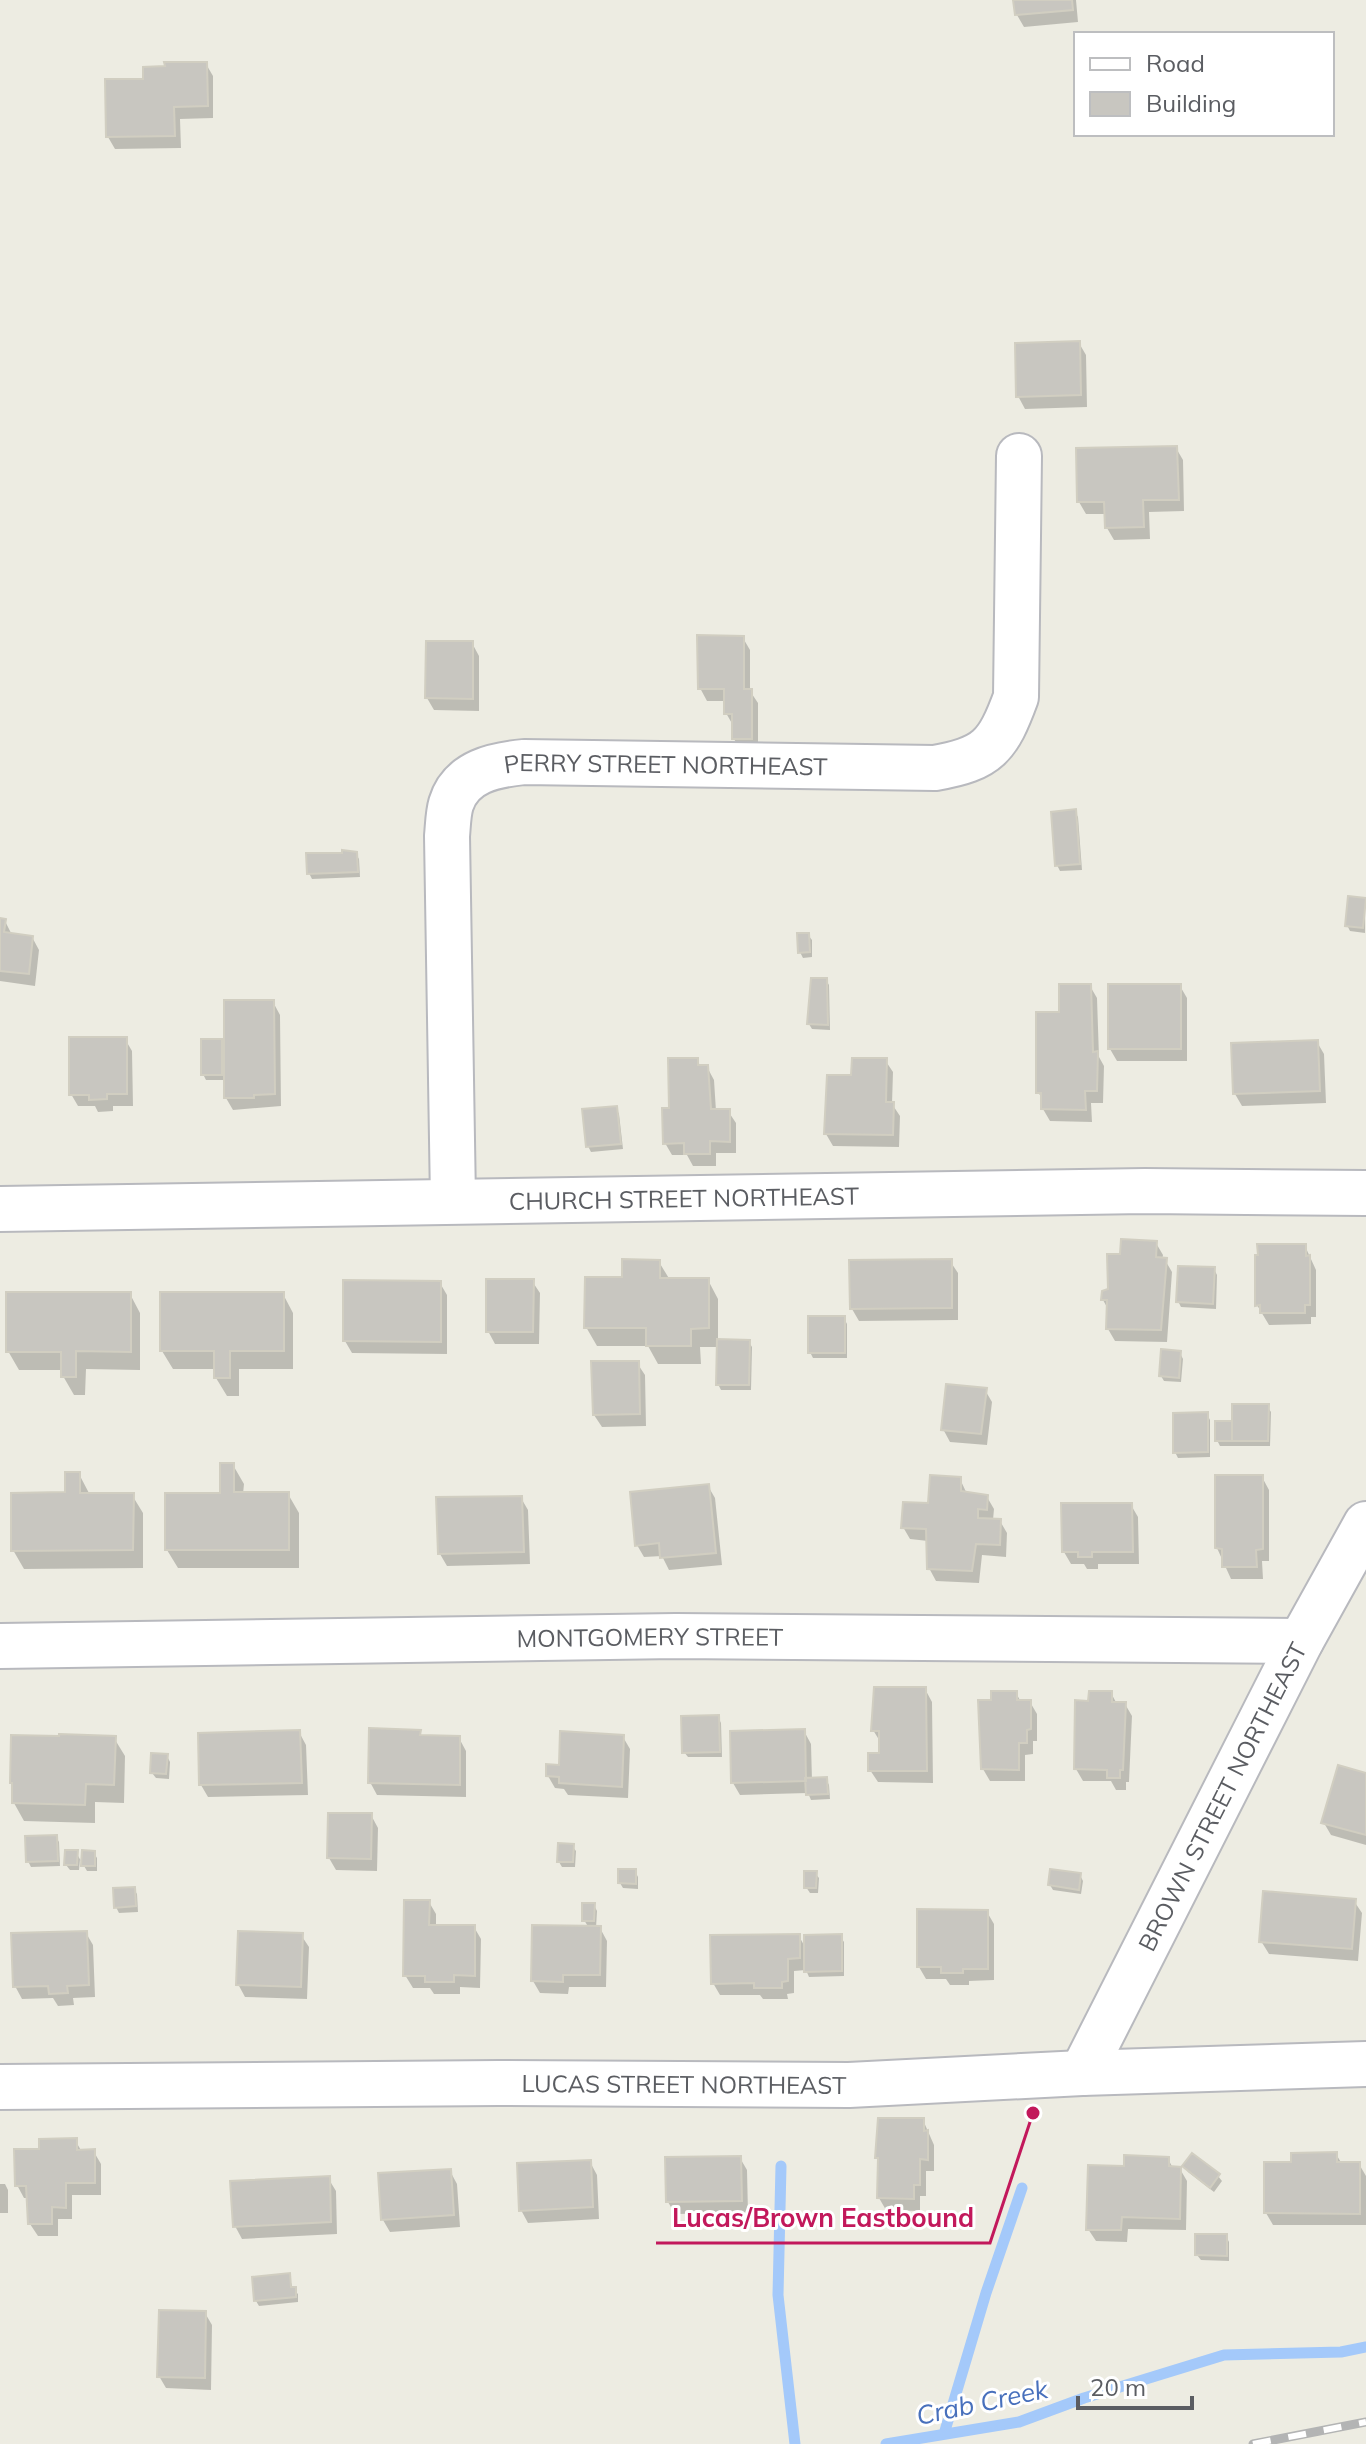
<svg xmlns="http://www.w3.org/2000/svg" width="1366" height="2444" font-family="Mulish,sans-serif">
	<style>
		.shadow { fill: #0003 }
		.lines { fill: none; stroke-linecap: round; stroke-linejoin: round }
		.stream { stroke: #a4c9fa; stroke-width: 11 }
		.building { fill: #c8c6c0; stroke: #d1cec1; stroke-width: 2 }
		.street-casing { stroke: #b8b9be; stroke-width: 48 }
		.street { stroke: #fff; stroke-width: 44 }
		.rail-casing { stroke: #b3b4b4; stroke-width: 9 }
		.rail { stroke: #fff; stroke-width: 6; stroke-dasharray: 18; stroke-linecap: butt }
		.labels { text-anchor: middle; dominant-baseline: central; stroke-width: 6; stroke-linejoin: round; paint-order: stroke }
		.street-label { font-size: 24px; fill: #5b5d62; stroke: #fff }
		.water-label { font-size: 26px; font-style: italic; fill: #4870bc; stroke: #fff }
		.leader { fill: none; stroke: #c2185b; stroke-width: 3 }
		.callout-dot { fill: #c2185b; stroke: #fff; stroke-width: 3 }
		.callout-label { font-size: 26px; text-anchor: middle; font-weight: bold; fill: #c2185b; stroke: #fff; stroke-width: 6; stroke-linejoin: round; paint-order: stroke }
	</style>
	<rect width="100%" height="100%" fill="#edece2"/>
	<path class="shadow" d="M1016 0H1076L1078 22 1024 27 1017 15Z
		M206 64 213 76V118L180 119 181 148 115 149 108 137Z
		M1079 343 1086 355 1087 407 1025 409 1018 396Z
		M1176 448 1183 460 1184 511 1149 512 1150 539 1114 540 1107 528 1106 514H1086L1079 502Z
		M743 638 750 650V691L758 703V751H741L734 739V727L726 713V701H707L700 688Z
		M472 643 479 656V711L434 710 427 698Z
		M1075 812 1078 817 1082 870 1060 871 1057 865Z
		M356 854 359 859 360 877 312 879 309 873Z
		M1365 900V933L1350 931 1347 925Z
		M0 920 5 921 12 935 32 937 39 950 35 986 0 981Z
		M808 935 812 940V957L803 958 800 952Z
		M826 980 829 985 830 1030 812 1029 809 1024Z
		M1090 986 1097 998 1099 1057 1104 1066 1103 1103H1091L1092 1122 1050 1121 1043 1109V1100L1038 1092 1061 1014Z
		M1180 986 1187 998V1061H1117L1110 1049Z
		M273 1002 280 1015 281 1106 233 1110 226 1098V1080H206L203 1074 220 1041 226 1051Z
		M125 1039 132 1051 133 1106H113V1111L98 1112 95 1106H78L71 1094Z
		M1317 1042 1324 1054 1326 1103 1242 1106 1235 1094Z
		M697 1060 701 1067H707L714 1080 716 1111H728L736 1123V1153H716V1166H693L687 1155H672L665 1143 671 1110Z
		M885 1060 893 1072 892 1104 900 1116 899 1147 833 1146 826 1134 853 1077Z
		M616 1108 619 1114 623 1149 591 1152 588 1146Z
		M1156 1243 1163 1255 1162 1260H1165L1172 1272 1167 1342 1115 1341 1108 1329V1309L1103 1300 1110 1293 1122 1256Z
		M1305 1246 1316 1270V1317H1311V1324L1269 1325 1257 1305Z
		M950 1261 958 1273V1320L859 1321 852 1309Z
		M659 1262 670 1280H708L718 1299V1341L749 1342 752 1347 751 1390H721L718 1384 719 1347H700L701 1364H658L648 1346H597L586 1327 624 1279Z
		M1214 1269 1217 1275 1216 1309 1181 1307 1178 1301Z
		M532 1281 540 1293 539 1344H495L488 1331Z
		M440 1283 447 1295V1354L352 1353 345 1341Z
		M130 1294 140 1313V1370L86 1369 85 1395H74L63 1376V1370H19L8 1351Z
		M283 1294 293 1313V1369H239V1396H227L216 1378V1369H173L162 1351Z
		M844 1318 847 1324V1358H813L810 1352Z
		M1180 1353 1183 1359 1181 1382 1164 1381 1161 1376Z
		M637 1363 645 1375 646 1426 602 1427 594 1415Z
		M985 1390 992 1402 987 1445 950 1442 943 1429Z
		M1267 1406 1271 1412 1270 1446H1220L1217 1440 1234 1423Z
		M1207 1414 1210 1420V1457L1178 1458 1175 1452Z
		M233 1465 244 1484 243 1494H288L299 1513V1568H178L167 1550 222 1495Z
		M79 1474 90 1495H132L143 1513V1568L24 1569 13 1550 67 1494Z
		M1262 1477 1269 1490V1561H1262L1263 1579H1231L1217 1548Z
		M960 1479 967 1494 987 1497 994 1509 993 1520 1000 1521 1007 1533 1006 1557 982 1555 979 1583 936 1581 929 1568 928 1541 910 1539 903 1527Z
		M708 1486 715 1498 722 1565 669 1570 662 1556 644 1557 637 1545Z
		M521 1498 528 1510 530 1564 447 1566 440 1554Z
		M1131 1505 1138 1517 1139 1564H1098V1569H1087L1084 1564H1071L1064 1552Z
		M925 1689 932 1702 933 1783 878 1782 870 1770 881 1755V1743L873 1730Z
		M1016 1693 1021 1702H1030L1037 1714V1741H1033V1754L1025 1755V1781H990L983 1769 993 1702Z
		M1111 1693 1117 1704H1125L1132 1716 1129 1782H1126V1790H1116L1111 1781H1083L1076 1769 1090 1703Z
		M718 1717 721 1723 722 1757H688L684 1752Z
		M804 1731 811 1744 812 1780 826 1779 829 1785 830 1799 811 1800 808 1793 740 1795 733 1783Z
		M299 1732 306 1745 308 1795 208 1797 201 1785Z
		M419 1732 422 1737 459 1738 466 1751V1797L377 1795 370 1782Z
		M623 1737 630 1749 628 1798 568 1795 564 1789 555 1788 548 1776Z
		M114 1738 125 1756 124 1803 95 1802V1823L24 1821 14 1803V1787L12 1783Z
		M167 1756 170 1762 169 1779 156 1778 152 1773Z
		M1366 1775V1845L1331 1835 1324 1823Z
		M371 1815 378 1828 377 1871 336 1870 329 1858Z
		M56 1837 59 1842 60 1866 31 1867 28 1861Z
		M572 1846 576 1851 575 1867H562L559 1862Z
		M76 1852 83 1865 94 1853 97 1858V1871H87L80 1859 79 1870H70L66 1865Z
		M635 1871 638 1877V1889L623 1888 620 1883Z
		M815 1873 819 1878 818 1893H810L806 1887Z
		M1080 1875 1083 1881 1081 1894 1053 1890 1050 1885Z
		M134 1889 137 1894 138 1912 119 1913 116 1907Z
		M1354 1901 1362 1913 1358 1961 1269 1954 1261 1941Z
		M429 1902 436 1914V1927H474L481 1939 480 1988 460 1987V1994H434L430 1988H413L405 1975Z
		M594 1905 597 1911 596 1928H600L607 1941 606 1987H569L568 1994 540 1993 533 1981 589 1928 584 1920Z
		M987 1912 994 1924V1980L969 1981V1985H950L946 1979H926L919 1967Z
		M86 1933 93 1945 95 1997 73 1998 74 2005 58 2006 53 1998 22 1999 15 1986Z
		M301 1935 309 1947 307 1999 245 1997 238 1984Z
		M799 1936 806 1949 840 1936 844 1942V1976L809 1977 806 1970 794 1971V1993L787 1994 788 1999H763L760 1995H720L713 1983Z
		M923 2120 934 2145V2171H926V2196H920V2211L886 2210 879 2198 880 2163 877 2157Z
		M75 2140 82 2152H94L101 2164V2195H72V2219H58V2236H38L30 2224 29 2198H24L17 2185 41 2151Z
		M1336 2154 1342 2164H1359L1366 2176V2225H1273L1266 2213 1293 2164Z
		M740 2158 747 2170 748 2213 675 2214 668 2202Z
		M1168 2159 1173 2168 1180 2169 1187 2181 1186 2230 1128 2229 1127 2242 1096 2241 1088 2229 1126 2168Z
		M590 2162 597 2175 599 2219 528 2223 521 2210Z
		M1184 2166 1218 2176 1222 2181 1214 2192 1188 2172Z
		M450 2171 457 2184 460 2227 390 2232 383 2220Z
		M328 2178 336 2191 337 2234 242 2239 235 2226Z
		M0 2184H5L8 2190V2213H0Z
		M1226 2236 1229 2242V2261L1201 2260 1197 2255Z
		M289 2276 293 2289 298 2294V2302L259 2306 256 2301Z
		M205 2313 212 2325 211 2390 166 2388 159 2376Z"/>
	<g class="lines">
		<path class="stream" d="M781 2166 778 2295 795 2444
			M944 2434 986 2293 1022 2188
			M886 2444 1019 2422 1084 2398 1224 2355 1341 2352 1366 2347"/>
	</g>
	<path class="building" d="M1013 0H1072L1073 10 1015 15Z
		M164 62H207L208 106 174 107 175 136 106 137 105 79H143V67L165 66Z
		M1080 341 1081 395 1016 397 1015 343Z
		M1177 446 1179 500H1143L1144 527 1105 528 1104 502H1077L1076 448Z
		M697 635 744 636V689H752V739H732V714H724V689H698Z
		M426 641H473V699L425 698Z
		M1076 809 1080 864 1055 866 1051 812Z
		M342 850 357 852 358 872 307 874 306 853H342Z
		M1348 896 1366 898 1363 928 1345 926Z
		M0 918 6 919 4 932 33 936 29 974 0 971Z
		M797 933H809L810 952 798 953Z
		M811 978H827L828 1025 807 1024Z
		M1059 984H1091L1093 1052 1098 1051 1097 1091H1085L1086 1110 1041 1109V1093H1036V1012H1059Z
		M1108 984H1181V1049H1108Z
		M224 1000H274L275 1094 254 1095V1098H224Z
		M69 1037H127V1094H107V1099L89 1100V1095H69Z
		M201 1039H222V1075H201Z
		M1318 1040 1320 1091 1233 1094 1231 1043Z
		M668 1058H698V1065H708L711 1109H730V1142L710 1141V1154H684V1143L663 1144 662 1108H669Z
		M852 1058H887L886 1102H894L893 1135 824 1134 827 1075H851Z
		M617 1106 621 1144 586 1147 582 1109Z
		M1121 1239 1157 1241 1156 1257 1167 1258 1161 1330 1106 1329 1107 1300H1101L1102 1291 1108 1289 1107 1254H1120Z
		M1257 1244H1306V1256L1310 1255V1305H1305V1313H1260V1305L1255 1306V1255H1258Z
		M622 1259 660 1260V1278H709V1328L691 1329V1346H646V1328H584L585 1277H622Z
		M952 1259V1308L850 1309 849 1260Z
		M1178 1266 1215 1267 1213 1304 1176 1302Z
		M486 1279H534L533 1332H486Z
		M343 1280 441 1281V1342L343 1341Z
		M6 1292H131V1352L76 1351V1377H61V1352H6Z
		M160 1292H284V1351H230V1378H214V1351H160Z
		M808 1316H845V1353H808Z
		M717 1339 750 1340 749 1385H716Z
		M1161 1349 1181 1351 1179 1378 1159 1376Z
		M591 1361H639L640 1414 593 1415Z
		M946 1384 987 1388 981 1434 941 1430Z
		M1232 1404H1269L1268 1441H1232Z
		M1208 1412V1452L1173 1453V1413Z
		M1215 1421H1232V1441H1215Z
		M220 1463H234V1492H289V1550H165V1493H220Z
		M65 1472H80V1493H134L133 1550 11 1551V1493L65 1492Z
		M930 1475 961 1477V1491L988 1495 987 1510 978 1509V1518L1001 1519 1000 1545 976 1544 972 1571 927 1569 926 1529 901 1528 903 1502 928 1503Z
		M1215 1475H1263V1549L1256 1550 1257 1567H1222V1549L1215 1548Z
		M709 1484 716 1553 660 1558 659 1543 635 1546 630 1492Z
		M522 1496 524 1552 438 1554 436 1497Z
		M1061 1503H1132L1133 1552H1092V1557H1078V1552H1062Z
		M874 1687H926L927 1771H868V1753H879V1731H871Z
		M991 1691H1017V1700H1031V1729L1027 1730V1743H1019V1770L981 1769 978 1700H991Z
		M1089 1691H1112V1702H1126L1123 1770H1120V1778H1107V1770L1074 1769 1075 1700 1088 1701Z
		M719 1715 720 1752 682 1753 681 1716Z
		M369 1728 421 1730 420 1735 460 1736V1785L368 1783Z
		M805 1729 806 1781 731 1783 730 1731Z
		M300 1730 302 1783 199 1785 198 1733Z
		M560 1731 624 1735 622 1787 559 1783V1777L546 1776V1764L559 1765Z
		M59 1734 116 1736 114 1785 86 1784 85 1805 12 1803V1783H10L11 1735 59 1736Z
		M151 1753 168 1754 166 1774 150 1773Z
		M1338 1765 1366 1773V1835L1321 1823Z
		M827 1777 828 1794 806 1795 805 1778Z
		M328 1813H372L371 1859 327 1858Z
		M57 1835 58 1861 26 1862 25 1836Z
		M558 1843 574 1844 573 1862H557Z
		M65 1850H78L77 1865H64Z
		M82 1850 95 1851V1866H81Z
		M618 1869H636V1884L618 1883Z
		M1050 1869 1081 1873 1079 1890 1048 1885Z
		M804 1871H817L816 1888H804Z
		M135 1887 136 1906 114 1908 113 1888Z
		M1263 1891 1356 1899 1352 1949 1259 1942Z
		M404 1900H430L429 1925H475V1976L454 1975V1982H425V1976H403Z
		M582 1903H595L594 1921H582Z
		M917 1909 988 1910V1969H963V1973H941V1967H917Z
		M532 1925 601 1926 600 1975H563V1982L531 1981Z
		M87 1931 89 1985 67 1986 68 1993 49 1994 48 1986 13 1987 11 1933Z
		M238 1931 303 1933 301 1987 236 1985Z
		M800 1934V1958L788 1959V1981L782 1982V1988H754V1983L711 1984 710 1935Z
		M842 1934V1971L804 1972V1935Z
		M878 2118H924V2131L928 2130V2160L920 2159V2185H914V2199L877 2198 878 2158H875Z
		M77 2138V2150L95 2149V2183H66V2208L52 2207V2224H28L26 2186H15L14 2149H39V2139Z
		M1337 2152V2162H1360V2214L1264 2213V2162H1291V2153Z
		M1192 2153 1220 2174 1210 2188 1182 2166Z
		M1124 2155 1169 2157V2166L1181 2167 1180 2219 1122 2217 1121 2230H1086L1088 2165 1124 2166Z
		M741 2156 742 2201 666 2202 665 2157Z
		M591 2160 593 2207 519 2211 517 2163Z
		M451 2169 454 2215 381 2220 378 2173Z
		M330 2176 331 2222 233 2227 230 2181Z
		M1195 2234H1227V2256L1195 2255Z
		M290 2273 291 2287H296V2297L254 2301 252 2277Z
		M159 2310 206 2311 205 2378 157 2377Z"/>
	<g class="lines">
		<defs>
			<g id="street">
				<path id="s1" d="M453 1200 447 836C448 826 448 814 451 804 461 771 495 765 524 762L935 768C988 759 998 746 1016 697L1019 456"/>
				<path id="s2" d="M0 1209 1145 1191 1366 1193"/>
				<path id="s3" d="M0 1646 676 1636 1301 1641"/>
				<path id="s4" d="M1082 2073 1301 1641 1366 1524"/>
				<path id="s5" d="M0 2087 498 2083 849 2085 1082 2073 1366 2064"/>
			</g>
		</defs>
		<use href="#street" class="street-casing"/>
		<use href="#street" class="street"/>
		<defs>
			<path id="rail" d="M1253 2444 1366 2422"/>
		</defs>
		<use href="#rail" class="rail-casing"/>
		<use href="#rail" class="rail"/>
	</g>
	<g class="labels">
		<g class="street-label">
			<text stroke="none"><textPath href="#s1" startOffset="628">PERRY STREET NORTHEAST</textPath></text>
			<text stroke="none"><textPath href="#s2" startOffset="684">CHURCH STREET NORTHEAST</textPath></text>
			<text stroke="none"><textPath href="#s3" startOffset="650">MONTGOMERY STREET</textPath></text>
			<text stroke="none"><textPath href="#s4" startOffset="310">BROWN STREET NORTHEAST</textPath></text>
			<text stroke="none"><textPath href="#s5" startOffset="684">LUCAS STREET NORTHEAST</textPath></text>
		</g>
		<g class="water-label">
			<text transform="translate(982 2402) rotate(-12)">Crab Creek</text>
		</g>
	</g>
	<path class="leader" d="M1033 2113L990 2243H656"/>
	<circle class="callout-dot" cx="1033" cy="2113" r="8"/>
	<g class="callout-label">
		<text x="823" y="2227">Lucas/Brown Eastbound</text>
	</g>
	<rect x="1074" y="32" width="260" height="104" fill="#ffffff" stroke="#bdbec0" stroke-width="2"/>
	<rect x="1090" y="58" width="40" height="12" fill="#ffffff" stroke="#bdbec0" stroke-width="2"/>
	<text x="1146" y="72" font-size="24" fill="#5b5d62">Road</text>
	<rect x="1090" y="92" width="40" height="24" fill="#c8c6c0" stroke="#bdbec0" stroke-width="2"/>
	<text x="1146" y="112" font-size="24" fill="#5b5d62">Building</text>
	<path d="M1078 2396v12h114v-12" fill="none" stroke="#5b5d62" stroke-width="4"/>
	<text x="1090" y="2396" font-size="24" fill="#5b5d62" stroke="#ffffff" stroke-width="6" paint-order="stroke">20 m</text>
</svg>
